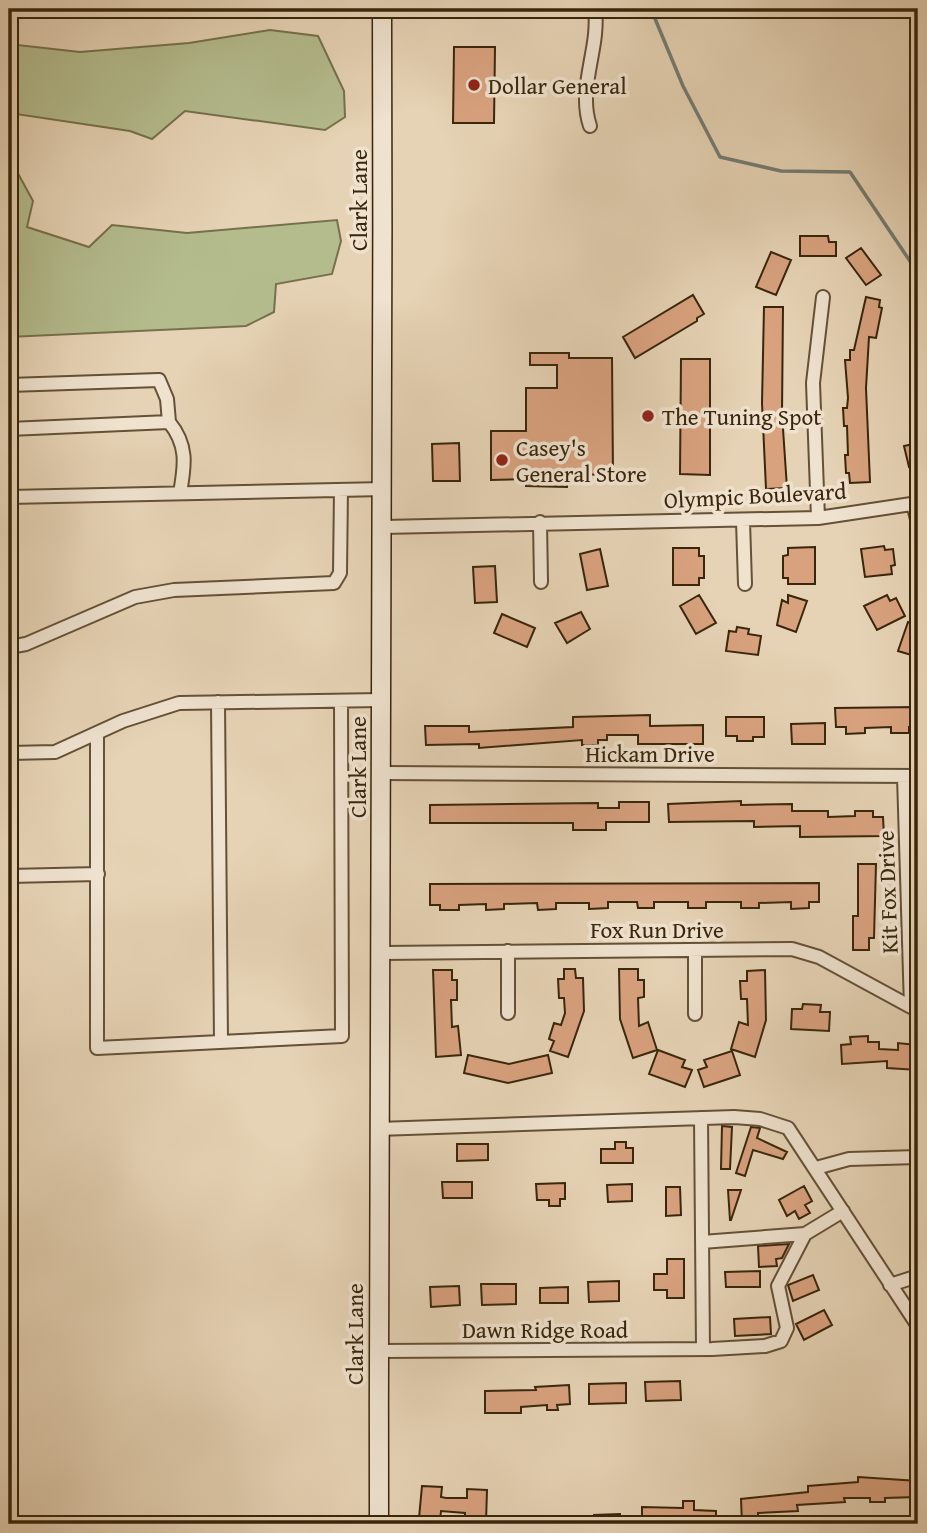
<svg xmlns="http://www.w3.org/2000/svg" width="927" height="1533" font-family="'Gentium Book Plus',serif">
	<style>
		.green { fill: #b4bc8e; stroke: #76714c; stroke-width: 2 }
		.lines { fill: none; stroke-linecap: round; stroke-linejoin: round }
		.stream { stroke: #747c73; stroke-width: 3.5 }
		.building { fill: #d9a27f; stroke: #39260b; stroke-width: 2 }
		.street-casing { stroke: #645136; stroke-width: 16 }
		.secondary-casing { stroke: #39260b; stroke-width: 21 }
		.street { stroke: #efe2cf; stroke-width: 12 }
		.secondary { stroke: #efe2cf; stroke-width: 18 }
		.poi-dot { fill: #8f2418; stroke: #efe2cf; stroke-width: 2.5 }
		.labels { text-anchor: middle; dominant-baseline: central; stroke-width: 7; stroke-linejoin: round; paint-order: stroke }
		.poi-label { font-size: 23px; fill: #39260b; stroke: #efe2cf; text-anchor: start }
		.street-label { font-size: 23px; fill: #39260b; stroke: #efe2cf }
	</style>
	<rect width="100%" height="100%" fill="#e6d3b5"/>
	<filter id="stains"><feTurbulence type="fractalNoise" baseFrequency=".00286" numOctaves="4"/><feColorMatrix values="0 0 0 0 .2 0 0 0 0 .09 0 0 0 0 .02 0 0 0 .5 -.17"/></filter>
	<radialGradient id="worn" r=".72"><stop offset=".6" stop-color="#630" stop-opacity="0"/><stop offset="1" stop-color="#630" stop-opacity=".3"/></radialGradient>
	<path class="green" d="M270 30 318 36 344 91 345 117 325 130 185 111 152 139 130 131 9 113V44L80 52 189 43Z
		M9 157 33 201 27 227 89 247 112 225 187 233 337 220 341 241 332 274 276 284 274 312 246 326 9 337Z"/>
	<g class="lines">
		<path class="stream" d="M651 9 683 86 720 157 781 171 850 172 918 273"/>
	</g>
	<path class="building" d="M454 47H495L494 123H453Z
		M800 236H828L829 242H836V256H800Z
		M861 248 881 275 866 285 846 258Z
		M771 252 791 260 776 295 756 287Z
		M693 295 704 314 697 318V321L635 358 623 337Z
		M866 297 880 300 879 307 882 308 876 338 869 337 866 388 870 482 850 483 849 473H846L845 455H848L847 426H844L843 408H847L848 398 845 360H850V350H854Z
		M764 307H783L782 414 787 488 766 489 762 403Z
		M530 353H569V358H612L613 475 568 474 567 487 526 486V479L491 480V431H526V388H557V365H530Z
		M681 359H710V475L680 474Z
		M459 443 460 481H433L432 444Z
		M918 443V464L909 467 904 446Z
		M884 546 885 550 893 549 895 565 891 566 892 574 865 577 861 549Z
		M815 547V584H788V578H783V556L788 555V548Z
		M673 548H699V556H704V578H699V585H673Z
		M600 549 608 586 587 590 580 554Z
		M495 566 497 602 475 603 473 567Z
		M699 595 716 623 696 634 680 606Z
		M788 595 807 601 796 632 777 625 782 600 788 603Z
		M887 595 890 601 896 598 905 616 877 630 864 606Z
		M581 612 590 629 567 643 555 623Z
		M502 614 535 628 527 647 494 633Z
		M908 622 918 626V657L898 651Z
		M737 627 749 629 748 634 761 636 758 655 726 651 729 631 736 632Z
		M918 707V727H909V733H891V727L865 728V733L846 734V727H836L835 708Z
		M650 715V726L703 725V744H638V735H607V740H598V745H582V740L479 748V744L426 745 425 726H469V732L573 727V717Z
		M726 717H764V737H753V741H737V736H726Z
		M825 723V744H792L791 724Z
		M741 801V805L792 804V811H828V817L855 816V811H873V817H883L884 836 800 837V826L754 827V821L669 822 668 804Z
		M619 802H649V822H606V830H573V823H430V805L598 803V808H619Z
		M858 864H876L874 938H869V950H853V916H858Z
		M819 883V902H809V908L791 909V902L759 903V908H741V902H706V908H688V902H654V908H638L637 902H608V908L589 909V903H556V909L538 910 537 903 504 904V909L486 910V904L459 905V910H440V905H430V884Z
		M564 969H575L576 978H583L584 1011 568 1057 550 1051 554 1041 549 1039 554 1023 561 1025 565 1013 564 998H559L558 979H564Z
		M619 969H638V980H644V997L638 998 639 1026 648 1022 657 1050 633 1058 620 1019Z
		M433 970H452V980H457V1000H451L452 1027 458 1026 461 1055 436 1057Z
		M765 970 766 1020 755 1057 731 1049 739 1022 748 1025 747 999H741L740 981H747V971Z
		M803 1004 821 1005 820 1012H830L829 1031 791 1029 792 1009H802Z
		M868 1036V1042H879V1049L898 1050V1043L916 1045 918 1070 887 1068V1061L842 1064 841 1045 851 1044 850 1037Z
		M658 1050 685 1060 682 1067 692 1070 685 1087 649 1074Z
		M732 1051 740 1075 704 1087 698 1070 707 1067 704 1060Z
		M468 1055 509 1064 548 1055 552 1073 508 1083 464 1073Z
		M722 1126 732 1127 730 1169H721Z
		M751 1127 760 1128 757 1138 787 1152 783 1159 753 1150 745 1176 736 1173Z
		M615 1142H626V1148H633V1163H601V1149H615Z
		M457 1144H488V1160L457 1161Z
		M442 1182H472V1198H443Z
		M565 1183V1199H560V1206H549V1200H537L536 1184Z
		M632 1184V1201L608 1202 607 1185Z
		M804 1186 812 1201 805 1205 810 1213 799 1219 795 1211 787 1216 779 1200Z
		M666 1187H680L681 1215 666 1216Z
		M728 1190H741L731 1220H730Z
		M789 1244 782 1258 776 1259 777 1266 759 1267 758 1246Z
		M667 1259H684V1298H667V1290H654V1274H667Z
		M760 1271V1287H726L725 1272Z
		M813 1275 819 1290 793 1301 788 1285Z
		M619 1281V1301L589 1302 588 1282Z
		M481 1284H516V1304L482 1305Z
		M459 1286 460 1305 431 1307 430 1287Z
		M568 1287V1303H540V1288Z
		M824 1310 832 1325 804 1340 796 1324Z
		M770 1317 771 1334 735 1336 734 1319Z
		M680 1381 681 1400 646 1401 645 1382Z
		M626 1383V1403L589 1404V1384Z
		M569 1385 570 1404 557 1405 558 1410H547V1405L521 1407V1413H485V1391L536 1390 535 1387Z
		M858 1477 918 1481V1497L885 1498V1502H870V1498H844L845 1502 797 1505 798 1511 758 1513V1524H742L741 1499 808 1492V1486L858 1482Z
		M422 1486 442 1487 441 1497 446 1498H467V1489L487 1490 486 1522H465V1513L441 1511 440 1520 419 1518Z
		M683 1501H694V1510L716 1511V1524H642V1507L683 1508Z
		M620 1514V1524H594V1515Z"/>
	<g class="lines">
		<defs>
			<path id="street" d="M590 126C577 87 600 49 595 9
				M9 385 159 380 167 399 169 422
				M9 429 169 422C188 445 185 465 180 493
				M9 497 384 489
				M913 504 918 523
				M818 518 813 383 823 297
				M743 521 745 584
				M540 522 541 582
				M383 527 818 518 918 503
				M9 647 26 644 135 597 174 590 334 583 340 573 341 490
				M218 702 221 1042
				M97 733V1048L342 1036 341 701
				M9 753 55 752 123 721 179 703 381 700
				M382 773 918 776
				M904 776 911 1007
				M9 876 98 874
				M695 951V1014
				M382 953 792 949 819 957 911 1007H918
				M508 1013V951
				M701 1118 703 1349
				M378 1129 734 1117 760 1119 788 1128 918 1326
				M816 1168 849 1159 918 1157
				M702 1242 805 1234 843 1211
				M890 1285 918 1276
				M379 1351 712 1349 765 1346 781 1341 787 1328 778 1286 805 1234"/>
			<path id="secondary" d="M379 1524C378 1019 384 514 382 9"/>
		</defs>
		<use href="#street" class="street-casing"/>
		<use href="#secondary" class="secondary-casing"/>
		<use href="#street" class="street"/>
		<use href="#secondary" class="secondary"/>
	</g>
	<g class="poi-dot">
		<circle cx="474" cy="85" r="7"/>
		<circle cx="648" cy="416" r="7"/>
		<circle cx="502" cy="460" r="7"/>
	</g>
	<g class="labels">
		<g class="poi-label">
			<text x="488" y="85">Dollar General</text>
			<text x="662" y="416">The Tuning Spot</text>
			<text x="516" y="447">Casey's<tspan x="516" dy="26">General Store</tspan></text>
		</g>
		<g class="street-label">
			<text transform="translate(358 200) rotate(-90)">Clark Lane</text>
			<text transform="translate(755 495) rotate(-3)">Olympic Boulevard</text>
			<text x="650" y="753">Hickam Drive</text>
			<text transform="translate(357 767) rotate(-90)">Clark Lane</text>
			<text transform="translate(887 892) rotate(-92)">Kit Fox Drive</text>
			<text x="657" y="929">Fox Run Drive</text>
			<text x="545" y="1329">Dawn Ridge Road</text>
			<text transform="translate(354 1334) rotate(-90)">Clark Lane</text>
		</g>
	</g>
	<rect width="927" height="1533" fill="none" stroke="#e6d3b5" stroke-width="35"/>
	<rect x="10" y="10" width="906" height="1512" fill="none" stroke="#39260b" stroke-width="3.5"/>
	<rect x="18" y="18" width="892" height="1498" fill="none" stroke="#39260b" stroke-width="2"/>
	<rect width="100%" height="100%" filter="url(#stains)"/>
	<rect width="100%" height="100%" fill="url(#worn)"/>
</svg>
